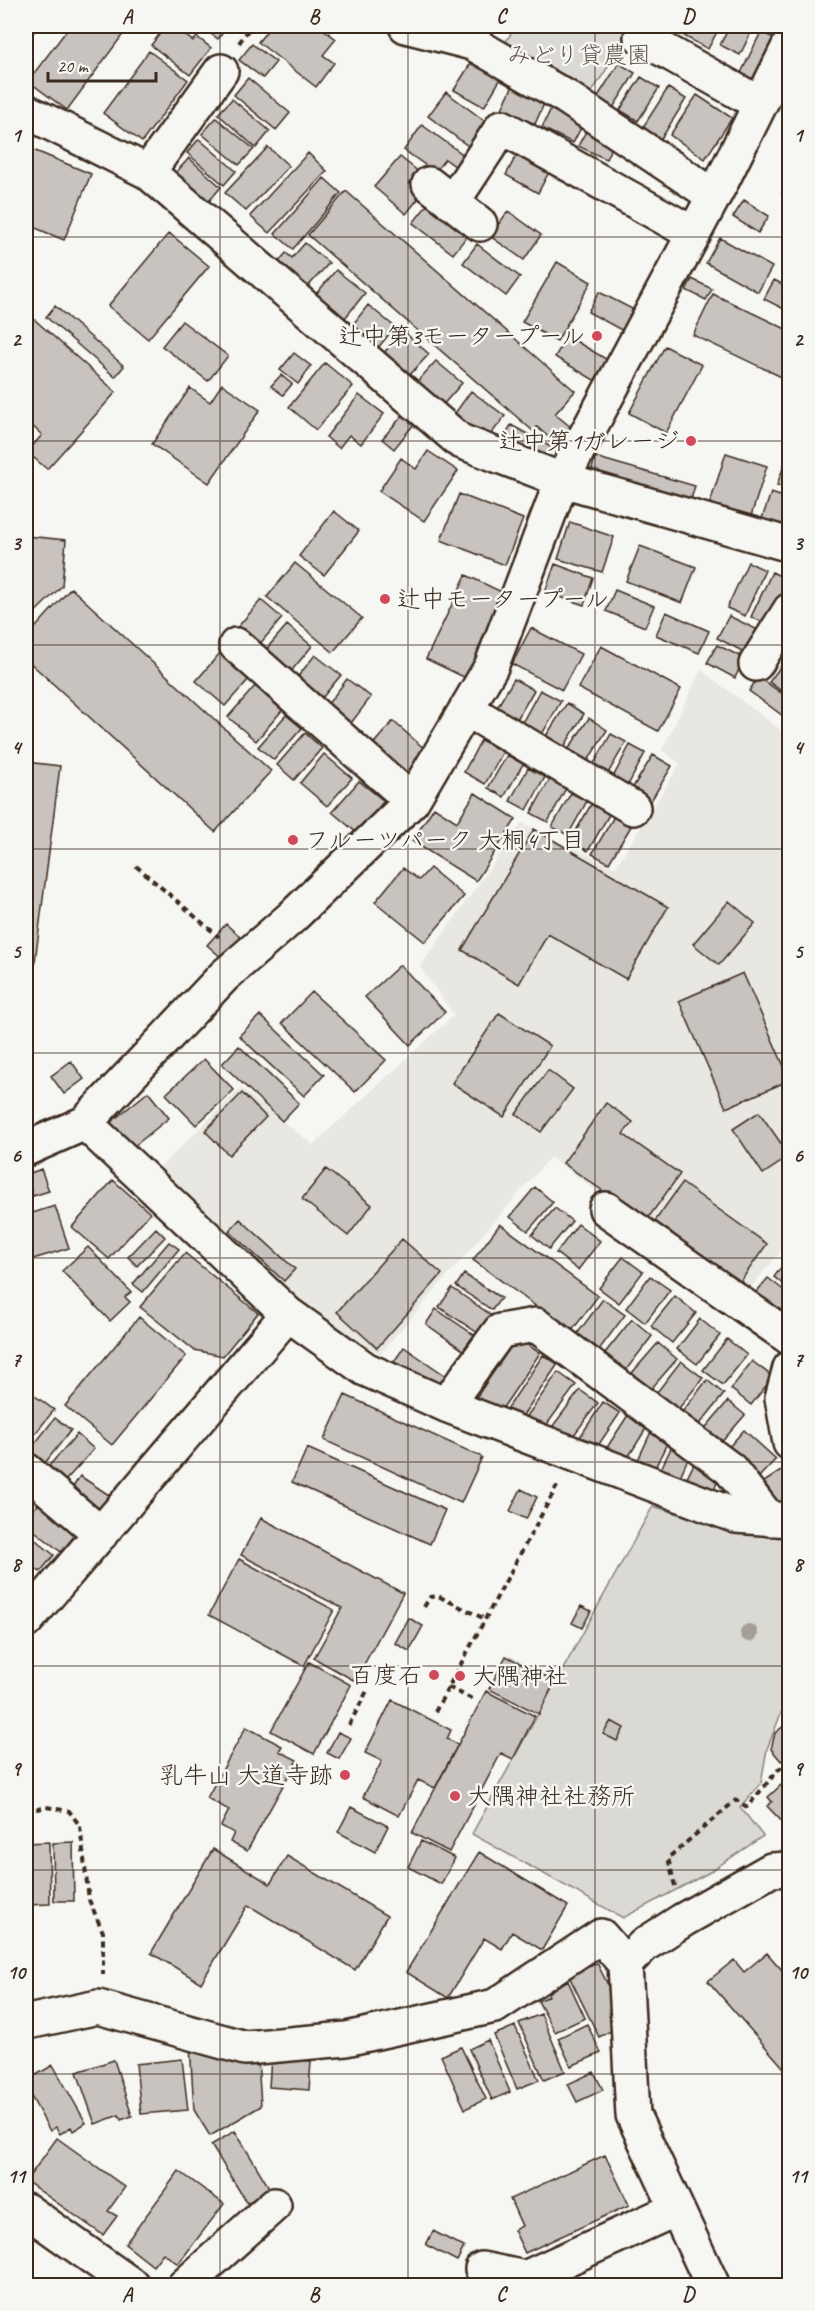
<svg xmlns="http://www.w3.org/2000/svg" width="815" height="2311" font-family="Caveat,'Klee One',sans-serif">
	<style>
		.built { fill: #e8e7e2 }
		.green { fill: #dad9d3; stroke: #8a8278; stroke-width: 1.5 }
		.building { fill: #c8c3be; stroke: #3b2a1e; stroke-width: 1.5 }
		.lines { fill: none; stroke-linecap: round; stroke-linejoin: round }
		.minor-casing { stroke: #3b2a1e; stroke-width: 38 }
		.path { stroke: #3b2a1e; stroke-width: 4; stroke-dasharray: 6 4.5; stroke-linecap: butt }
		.minor { stroke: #f6f6f2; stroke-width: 33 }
		.tree { fill: #a59e96 }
		.grid { fill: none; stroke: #3b2a1e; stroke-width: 1.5; stroke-opacity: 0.55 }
		.poi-dot { fill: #d1495b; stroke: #f6f6f2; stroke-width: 2 }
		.labels { text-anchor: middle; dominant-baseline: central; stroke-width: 5; stroke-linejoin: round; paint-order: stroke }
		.park-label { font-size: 24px; fill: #63564b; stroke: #f6f6f2 }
		.poi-label { font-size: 24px; fill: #3b2a1e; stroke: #f6f6f2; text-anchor: end }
		.neatline { fill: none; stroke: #3b2a1e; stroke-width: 2 }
		.grid-label { font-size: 20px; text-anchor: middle; font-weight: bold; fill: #3b2a1e }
	</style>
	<rect width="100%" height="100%" fill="#f6f6f2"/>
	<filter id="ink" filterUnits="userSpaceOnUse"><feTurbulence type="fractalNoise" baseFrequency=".0167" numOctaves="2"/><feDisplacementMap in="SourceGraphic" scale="12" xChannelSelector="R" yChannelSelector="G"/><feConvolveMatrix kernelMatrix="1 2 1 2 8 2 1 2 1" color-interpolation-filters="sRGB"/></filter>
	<g filter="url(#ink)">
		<path class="built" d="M701 670 789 736V1242L743 1296 550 1157 380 1354 313 1313 157 1170 241 1088 313 1145 454 1015 420 967 522 823 615 868 680 764 662 750Z"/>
		<path class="green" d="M516 26H634L590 95 502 47Z
			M653 1506 726 1529 789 1533V1693L767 1749 761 1783 740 1807 763 1836 708 1873 623 1918 472 1834Z"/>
		<path class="building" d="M26 26H38L26 42Z
			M70 26H123L127 29 67 110 28 81Z
			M166 26H172L193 41 197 37 211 48 190 75 151 45Z
			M200 26H228L218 39Z
			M271 26H319L336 39 323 55 334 63 316 87 258 42Z
			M657 26H681L675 36Z
			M689 26H720L708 49 684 36Z
			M730 26H754L740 55 720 45Z
			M761 32 782 42 763 84 741 73Z
			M252 44 276 62 263 78 239 60Z
			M149 51 188 80 142 142 103 113Z
			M474 58 503 75 484 107 454 90Z
			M619 63 635 73 611 111 595 101Z
			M641 77 659 88 638 121 620 110Z
			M248 78 290 113 276 130 234 95Z
			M514 83 547 97 535 124 502 109Z
			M668 88 686 99 661 139 643 127Z
			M446 92 486 122 468 146 428 116Z
			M697 95 732 118 705 159 670 135Z
			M232 99 270 131 256 148 218 114Z
			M553 104 585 120 573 143 542 128Z
			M216 118 254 149 239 165 202 134Z
			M590 124 616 137 606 159 578 146Z
			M422 125 468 158 459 169 445 159 435 172 404 150Z
			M199 139 236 171 224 185 187 153Z
			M26 147 91 174 64 240 26 224Z
			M268 147 289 166 246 211 225 193Z
			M518 152 550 170 538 193 506 175Z
			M308 153 327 171 269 233 250 216Z
			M400 157 419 172 409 183 422 194 406 214 374 187Z
			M189 158 221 187 204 207 171 178Z
			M324 178 341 193 293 249 275 234Z
			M790 185V200L782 194Z
			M346 191 575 391 555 414 578 433 563 450 537 427 533 431 308 235Z
			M744 200 769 216 758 233 733 217Z
			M428 204 468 235 453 254 413 223Z
			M508 211 541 235 524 260 490 236Z
			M169 233 209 266 148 339 108 306Z
			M720 238 772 267 758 292 706 263Z
			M305 243 329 263 305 290 276 265 286 253 292 258Z
			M477 244 520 277 506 296 463 263Z
			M557 262 591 282 557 341 522 322Z
			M336 270 365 293 341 323 312 299Z
			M692 279 712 289 706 300 686 290Z
			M774 280 790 288V312L764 299Z
			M599 292 638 312 627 333 588 312Z
			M713 294 790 331V381L693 335Z
			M368 305 395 327 377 349 350 328Z
			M55 306 124 366 115 377 46 317Z
			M26 312 116 392 47 469 27 452 42 435 26 420Z
			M182 321 228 356 208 381 162 346Z
			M403 331 429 354 407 378 382 355Z
			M567 336 611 362 599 383 555 357Z
			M665 346 702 365 666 433 629 413Z
			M294 353 311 366 298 384 280 370Z
			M436 361 462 383 441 407 415 384Z
			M325 363 353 386 316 430 289 407Z
			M281 375 292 384 283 395 271 386Z
			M222 384 260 410 209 483 152 444 190 388 210 402Z
			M471 391 505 416 486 441 453 416Z
			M359 395 384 414 361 444 349 435 339 448 326 437Z
			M403 415 414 424 394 449 382 439Z
			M511 425 551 447 539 468 499 446Z
			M428 451 458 471 424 521 379 491 401 458 416 469Z
			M726 453 767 466 751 516 710 503Z
			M595 457 695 486 688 509 589 480Z
			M787 457H790V490L777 485Z
			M771 493 790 499V534L760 524Z
			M459 494 523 519 505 565 441 540Z
			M334 511 359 531 324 575 299 556Z
			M570 522 614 537 602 572 558 559Z
			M26 536 66 540 62 586 27 620Z
			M640 546 696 567 682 603 626 581Z
			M748 562 765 570 745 616 727 608Z
			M295 563 362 618 333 652 267 597Z
			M555 564 593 578 584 605 545 592Z
			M772 572 790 581V593L773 627 751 617Z
			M466 575 508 595 468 679 426 659Z
			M71 588 271 771 215 832 26 659V638Z
			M615 590 654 606 645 627 606 611Z
			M261 600 282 618 258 646 237 628Z
			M666 612 709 631 699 653 656 635Z
			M729 616 758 630 746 653 717 638Z
			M287 625 312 646 288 675 262 654Z
			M531 628 581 654 562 690 512 664Z
			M717 645 744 658 735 678 707 663Z
			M601 646 681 689 658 731 578 688Z
			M220 653 249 679 225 706 196 681Z
			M315 655 341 675 317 704 292 684Z
			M787 658 790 660V697L769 682Z
			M758 677 790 699V721L749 691Z
			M347 679 371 697 348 727 324 709Z
			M514 679 534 690 516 721 496 709Z
			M256 685 284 708 256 741 228 717Z
			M540 690 561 701 542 734 522 723Z
			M567 703 584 714 564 747 546 736Z
			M286 715 302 728 274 760 258 747Z
			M589 718 607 730 587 762 568 750Z
			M393 721 427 751 404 778 369 749Z
			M305 733 322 748 294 780 277 765Z
			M611 734 626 742 607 775 592 767Z
			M481 740 503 752 485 784 464 772Z
			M630 745 645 753 626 789 611 781Z
			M324 754 352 778 327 806 300 783Z
			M507 755 523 764 504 797 488 788Z
			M653 755 672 766 649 804 630 792Z
			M26 762 60 766 27 1024 26 1023Z
			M528 768 545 777 527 810 510 801Z
			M550 779 566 788 548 822 531 813Z
			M359 781 384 801 357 833 332 812Z
			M475 793 516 819 476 881 412 841 434 807 457 822Z
			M571 793 587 801 568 835 552 827Z
			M592 803 610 813 588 851 570 841Z
			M616 813 633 823 609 863 592 854Z
			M534 829 668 907 626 979 548 934 519 984 462 950Z
			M403 868 419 880 430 868 464 896 425 942 375 902Z
			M729 901 755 923 719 965 693 944Z
			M226 924 241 938 223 959 207 945Z
			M400 965 445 1012 410 1045 365 997Z
			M743 973 790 1080 726 1108 679 1001Z
			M312 992 386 1060 355 1092 282 1023Z
			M499 1013 550 1046 504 1117 452 1083Z
			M260 1015 324 1075 304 1096 239 1036Z
			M239 1046 299 1103 282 1121 222 1064Z
			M204 1059 234 1090 196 1125 166 1094Z
			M71 1061 84 1079 64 1094 51 1076Z
			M548 1070 573 1089 541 1132 516 1114Z
			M148 1092 169 1118 127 1152 106 1126Z
			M242 1093 266 1117 229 1155 205 1131Z
			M606 1103 633 1122 623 1134 680 1174 646 1221 563 1163Z
			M759 1112 790 1156 763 1174 733 1129Z
			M41 1169 49 1191 33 1196 26 1175Z
			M326 1169 372 1205 348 1236 302 1199Z
			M113 1180 150 1213 109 1259 72 1227Z
			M682 1183 767 1244 740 1282 655 1221Z
			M535 1187 553 1202 528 1231 510 1217Z
			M55 1206 69 1248 30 1260 26 1245V1215Z
			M555 1208 572 1221 549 1249 532 1235Z
			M240 1219 295 1269 284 1281 229 1231Z
			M500 1224 598 1296 571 1332 473 1260Z
			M578 1224 600 1241 578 1270 556 1253Z
			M156 1228 165 1237 137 1266 128 1257Z
			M402 1239 442 1274 377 1348 337 1312Z
			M169 1242 179 1249 143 1292 133 1284Z
			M88 1247 131 1292 125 1297 130 1302 110 1321 62 1271Z
			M185 1253 258 1313 223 1356 194 1350 140 1307Z
			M623 1257 643 1272 619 1303 599 1288Z
			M788 1258 790 1259V1289L774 1277Z
			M464 1274 501 1298 492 1310 456 1286Z
			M650 1276 670 1290 645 1323 626 1308Z
			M768 1278 790 1295V1324L753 1296Z
			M452 1288 491 1315 478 1333 439 1307Z
			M675 1296 696 1313 672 1343 651 1326Z
			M603 1299 625 1315 598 1351 577 1334Z
			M436 1309 474 1335 463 1350 426 1324Z
			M139 1317 186 1356 112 1445 65 1406Z
			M632 1319 652 1336 626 1370 605 1353Z
			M700 1319 720 1335 697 1364 677 1349Z
			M517 1338 540 1353 498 1415 475 1399Z
			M727 1339 747 1355 723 1385 703 1370Z
			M658 1343 677 1359 651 1389 632 1373Z
			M404 1347 446 1376 434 1395 391 1366Z
			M543 1355 558 1364 519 1421 505 1412Z
			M681 1361 703 1378 676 1412 654 1396Z
			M752 1361 773 1377 751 1405 731 1389Z
			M558 1372 576 1385 542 1431 525 1419Z
			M707 1380 724 1394 696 1429 679 1416Z
			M580 1390 598 1403 567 1444 549 1431Z
			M31 1393 54 1410 27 1444 26 1400Z
			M345 1395 482 1457 461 1503 324 1440Z
			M728 1401 745 1415 719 1445 702 1432Z
			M603 1402 620 1413 593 1453 576 1443Z
			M628 1415 647 1427 624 1464 604 1452Z
			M55 1418 71 1430 45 1463 29 1451Z
			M744 1430 776 1459 759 1477 728 1448Z
			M651 1432 668 1441 654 1470 637 1462Z
			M77 1434 94 1449 65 1481 48 1467Z
			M672 1446 690 1454 678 1481 659 1473Z
			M307 1448 445 1510 430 1544 292 1482Z
			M696 1460 722 1473 709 1499 683 1486Z
			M787 1467 790 1471V1508L784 1512 764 1482Z
			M80 1476 112 1497 100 1515 68 1495Z
			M521 1489 537 1497 526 1519 510 1511Z
			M38 1504 76 1534 61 1552 26 1524V1519Z
			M261 1518 403 1593 355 1681 314 1658 342 1608 241 1555Z
			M26 1532 54 1555 40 1572 26 1561Z
			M239 1559 334 1610 304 1666 209 1615Z
			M581 1606 591 1611 582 1628 572 1623Z
			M409 1618 423 1626 409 1651 395 1643Z
			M506 1656 555 1681 539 1714 489 1689Z
			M309 1662 351 1685 314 1754 271 1731Z
			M486 1691 535 1716 513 1759 501 1753 449 1852 412 1833Z
			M392 1700 451 1730 447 1739 458 1744 435 1788 418 1780 399 1816 363 1797 382 1761 365 1753Z
			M611 1721 624 1728 617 1741 603 1734Z
			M790 1721V1753L781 1761 771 1749 775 1733Z
			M246 1727 282 1746 279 1751 297 1760 247 1851 230 1842 234 1833 221 1826 229 1810 207 1798Z
			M338 1732 351 1738 339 1759 327 1753Z
			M790 1777V1830L767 1806 772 1802 768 1797Z
			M351 1807 388 1826 375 1852 338 1832Z
			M421 1841 455 1858 441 1884 408 1867Z
			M49 1842 50 1904 27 1905 26 1843Z
			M73 1842 74 1901H54L53 1843Z
			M213 1849 270 1884 287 1856 387 1916 355 1970 248 1905 201 1983 151 1953Z
			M479 1852 568 1906 542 1950 512 1932 502 1949 484 1938 448 1998 406 1972Z
			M767 1953 790 1979V2075L708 1981 734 1960 744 1972Z
			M597 1963 612 1993 611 2031 599 2037 569 1976Z
			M568 1981 585 2018 555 2032 538 2001 549 1996 546 1990Z
			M541 2014 565 2071 544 2080 519 2023Z
			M587 2024 601 2053 571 2066 558 2038Z
			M515 2026 539 2080 517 2089 494 2035Z
			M488 2040 510 2092 492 2100 469 2049Z
			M190 2045 258 2060 261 2106 210 2136 194 2110Z
			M461 2047 486 2099 465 2109 441 2056Z
			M271 2058 311 2061 309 2090 269 2087Z
			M182 2059 188 2110 141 2114 136 2064Z
			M114 2060 132 2116 121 2120 119 2115 95 2124 77 2072Z
			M53 2065 86 2123 73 2131 71 2127 60 2134 56 2127 50 2131 26 2087V2081Z
			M594 2072 603 2090 577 2102 568 2084Z
			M235 2131 270 2189 247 2203 211 2145Z
			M57 2138 125 2187 108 2211 117 2216 103 2235 26 2181Z
			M605 2155 629 2205 525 2253 514 2230 522 2226 510 2199Z
			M179 2171 224 2204 178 2264 163 2253 153 2266 125 2244Z
			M433 2231 464 2247 457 2261 426 2245Z"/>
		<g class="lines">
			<defs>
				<path id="minor" d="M406 26 472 43 566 97 714 196
					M641 37 760 104
					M26 111 148 172 460 441 562 480 790 545
					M148 172 221 71
					M429 184 480 224
					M452 203 502 127 694 234
					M236 645 412 801
					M756 664 790 610
					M466 709 633 808
					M85 1123 288 1314 365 1369 446 1405 736 1516 790 1520
					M26 1149 85 1123 224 976 292 917 412 801 491 667 562 480 723 179 790 44
					M606 1209 790 1338
					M790 1368 782 1398 790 1443
					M446 1405 500 1331 536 1325 730 1469 769 1519
					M26 1470 101 1534
					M26 1621 288 1314
					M33 2021 98 2007 245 2048 346 2039 495 2006 601 1936 625 1964
					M26 2210 133 2286
					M482 2269 525 2278 676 2209
					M184 2286 274 2205
					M713 2286 633 2115 625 1964 644 1945 683 1920 771 1870 790 1869"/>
			</defs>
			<use href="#minor" class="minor-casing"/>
			<path class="path" d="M239 43 251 26
				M136 866 219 937
				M424 1607 430 1597 438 1596 485 1619
				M448 1687 476 1701
				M435 1712 557 1486
				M349 1725 367 1691
				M26 1812 46 1807 69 1811 80 1826 89 1900 103 1932V1975
				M675 1886 668 1858 736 1800 747 1807 778 1770 790 1761"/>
			<use href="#minor" class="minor"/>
		</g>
		<circle class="tree" cx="749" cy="1633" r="9"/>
	</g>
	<path class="grid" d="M220 26V2286M408 26V2286M595 26V2286M26 237H790M26 441H790M26 645H790M26 849H790M26 1053H790M26 1258H790M26 1462H790M26 1666H790M26 1870H790M26 2074H790"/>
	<g class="poi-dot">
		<circle cx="597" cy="336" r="6"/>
		<circle cx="691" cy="441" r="6"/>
		<circle cx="385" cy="599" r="6"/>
		<circle cx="293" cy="840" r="6"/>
		<circle cx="434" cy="1675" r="6"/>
		<circle cx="460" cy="1676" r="6"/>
		<circle cx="345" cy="1775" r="6"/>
		<circle cx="455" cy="1796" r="6"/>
	</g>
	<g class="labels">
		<g class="park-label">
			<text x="579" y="55">みどり貸農園</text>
		</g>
		<g class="poi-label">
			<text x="585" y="336">辻中第3モータープール</text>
			<text x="679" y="441">辻中第1ガレージ</text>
			<text x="397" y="599" text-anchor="start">辻中モータープール</text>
			<text x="305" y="840" text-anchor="start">フルーツパーク 大桐4丁目</text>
			<text x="422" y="1675">百度石</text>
			<text x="472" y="1676" text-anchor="start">大隅神社</text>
			<text x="333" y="1775">乳牛山 大道寺跡</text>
			<text x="467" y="1796" text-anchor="start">大隅神社社務所</text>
		</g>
	</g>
	<rect width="815" height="2311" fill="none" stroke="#f6f6f2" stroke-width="66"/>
	<path d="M48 72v9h108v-9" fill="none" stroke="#3b2a1e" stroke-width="3"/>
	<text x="57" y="72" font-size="18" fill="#3b2a1e" stroke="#f6f6f2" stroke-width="4.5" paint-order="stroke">20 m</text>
	<rect x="33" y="33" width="749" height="2245" class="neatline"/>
	<g class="grid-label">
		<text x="127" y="23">A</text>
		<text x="314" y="23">B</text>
		<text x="501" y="23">C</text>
		<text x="688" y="23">D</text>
		<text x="16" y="142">1</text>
		<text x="798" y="142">1</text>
		<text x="16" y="346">2</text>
		<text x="798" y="346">2</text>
		<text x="16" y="550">3</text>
		<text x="798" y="550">3</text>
		<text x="16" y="754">4</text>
		<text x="798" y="754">4</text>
		<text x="16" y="958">5</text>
		<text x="798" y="958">5</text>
		<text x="16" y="1162">6</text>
		<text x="798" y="1162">6</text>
		<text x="16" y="1366">7</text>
		<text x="798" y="1366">7</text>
		<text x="16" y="1571">8</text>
		<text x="798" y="1571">8</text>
		<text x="16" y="1775">9</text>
		<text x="798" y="1775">9</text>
		<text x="16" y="1979">10</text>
		<text x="798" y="1979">10</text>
		<text x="16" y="2183">11</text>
		<text x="798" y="2183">11</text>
		<text x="127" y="2301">A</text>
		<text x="314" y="2301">B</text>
		<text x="501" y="2301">C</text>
		<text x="688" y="2301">D</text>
	</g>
</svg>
